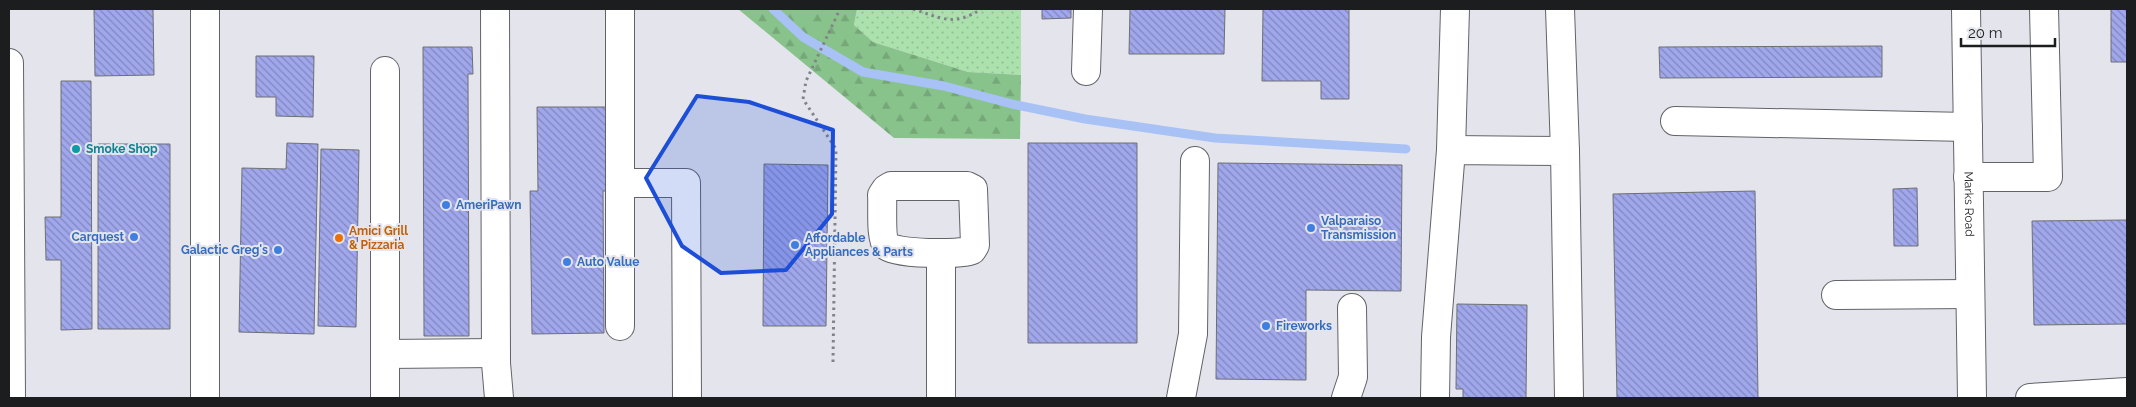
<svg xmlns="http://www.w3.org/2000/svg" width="2136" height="407" font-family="Raleway,sans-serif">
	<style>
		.grass { fill: url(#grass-dots) }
		.forest { fill: url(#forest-firs) }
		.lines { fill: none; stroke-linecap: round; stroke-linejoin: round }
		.stream { stroke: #a9c2f6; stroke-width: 9 }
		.building { fill: url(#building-back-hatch); stroke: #6e6f75 }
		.minor-casing { stroke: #626369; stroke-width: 30 }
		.path { stroke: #828388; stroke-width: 3; stroke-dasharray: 2.5 4; stroke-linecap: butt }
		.minor { stroke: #fff; stroke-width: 28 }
		.marked { fill: #1d4ed8; fill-opacity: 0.2; stroke: #1d4ed8; stroke-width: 4; stroke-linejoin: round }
		.culture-dot { fill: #0f9aa8; stroke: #e4e5ec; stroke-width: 2 }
		.shop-dot { fill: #3f7fe0; stroke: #e4e5ec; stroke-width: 2 }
		.food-dot { fill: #e8710a; stroke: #e4e5ec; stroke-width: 2 }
		.labels { text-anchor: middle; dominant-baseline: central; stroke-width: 4; stroke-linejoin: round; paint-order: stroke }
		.culture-label { font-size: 12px; font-weight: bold; fill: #0d838f; stroke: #e4e5ec; text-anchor: start }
		.street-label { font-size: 12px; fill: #1c1d1f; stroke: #e4e5ec }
		.shop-label { font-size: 12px; font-weight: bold; fill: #366cbe; stroke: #e4e5ec; text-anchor: start }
		.food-label { font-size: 12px; font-weight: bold; fill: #c56008; stroke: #e4e5ec; text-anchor: start }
	</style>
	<defs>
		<pattern id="grass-dots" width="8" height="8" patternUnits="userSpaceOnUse" patternTransform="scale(1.25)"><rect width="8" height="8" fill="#abe1ac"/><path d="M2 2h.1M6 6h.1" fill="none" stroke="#93c194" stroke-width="1.8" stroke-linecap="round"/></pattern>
		<pattern id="forest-firs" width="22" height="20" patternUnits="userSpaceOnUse" patternTransform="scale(1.25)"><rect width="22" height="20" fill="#89c38c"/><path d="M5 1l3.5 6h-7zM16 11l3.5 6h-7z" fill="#76a778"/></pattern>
		<pattern id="building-back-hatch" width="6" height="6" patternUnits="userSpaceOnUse" patternTransform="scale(1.25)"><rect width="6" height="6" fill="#a0a7eb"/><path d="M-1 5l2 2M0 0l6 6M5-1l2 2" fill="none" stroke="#8287be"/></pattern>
	</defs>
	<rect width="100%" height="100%" fill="#e4e5ec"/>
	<path class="grass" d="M857 9H1021V75L968 72 873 42 854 25Z"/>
	<path class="forest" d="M738 9H857L854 25 873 42 968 72 1021 75 1020 139 894 138Z"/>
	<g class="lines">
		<path class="stream" d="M773 9 803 37 863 72 944 86 1012 104 1085 119 1215 138 1406 149"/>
	</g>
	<path class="building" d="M94 9H153L154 75 95 76Z
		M1042 9H1071V18L1042 19Z
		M1130 9H1225L1224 54H1129Z
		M1263 9H1349V99H1321V81H1262Z
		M2111 9H2127V62H2111Z
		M1882 46V77L1660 78 1659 47Z
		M423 47H472L473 74H468L469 336H424Z
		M256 56H314L313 117 276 116V97H256Z
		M61 81H91L92 329 61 330V260H46L45 217H61Z
		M537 107H610V191H603L604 333 532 334 530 191H538Z
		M287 143 318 144 314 334 239 332 242 168 286 169Z
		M1028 143H1137V343H1028Z
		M98 144H170V329H98Z
		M321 149 359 150 356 327 318 326Z
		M1218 163 1402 165 1401 291 1306 290V380L1216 379Z
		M764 164 828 165 826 326H763Z
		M1917 188 1918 246H1894L1893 189Z
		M1755 191 1758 398H1617L1613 194Z
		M2127 220V324L2034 325 2032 221Z
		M1457 304 1527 305 1526 398H1463V389H1456Z"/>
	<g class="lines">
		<defs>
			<g id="minor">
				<path d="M205 9V398"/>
				<path d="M495 9 496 363 499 398"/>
				<path d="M620 9V326"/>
				<path d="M1560 9 1565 151"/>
				<path id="s1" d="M1966 9 1972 398"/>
				<path d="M9 63 11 398"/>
				<path d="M385 71V398"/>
				<path d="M1086 71 1088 9"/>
				<path d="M1675 121 1968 127"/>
				<path d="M1451 150 1455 9"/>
				<path d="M1968 177H2048L2044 9"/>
				<path d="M620 183H686L687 398"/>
				<path d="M891 186H967L973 189 975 245 972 250C961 255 894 254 887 246 880 238 883 206 882 195L886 189Z"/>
				<path d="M941 253V398"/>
				<path d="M1836 295 1970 294"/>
				<path d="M385 354 496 353"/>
				<path d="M1181 398 1193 334 1195 161"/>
				<path d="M1346 398 1353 377 1352 308"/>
				<path d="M1435 398 1436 337 1451 150 1565 151 1569 398"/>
				<path d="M2030 398 2127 392"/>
			</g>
		</defs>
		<use href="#minor" class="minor-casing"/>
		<path class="path" d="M913 9C941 18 954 27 981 9
			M833 362 836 149 803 99 806 81 840 9"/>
		<use href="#minor" class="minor"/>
	</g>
	<path class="marked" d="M697 96 749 102 833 130 832 214 786 270 721 273 682 246 646 178Z"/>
	<circle class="culture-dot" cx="76" cy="149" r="5"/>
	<g class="shop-dot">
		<circle cx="446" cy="205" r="5"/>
		<circle cx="1311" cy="228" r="5"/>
		<circle cx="134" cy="237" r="5"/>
		<circle cx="795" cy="245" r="5"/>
		<circle cx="278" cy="250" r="5"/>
		<circle cx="567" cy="262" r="5"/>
		<circle cx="1266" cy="326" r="5"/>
	</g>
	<circle class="food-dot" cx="339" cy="238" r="5"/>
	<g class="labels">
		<g class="culture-label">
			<text x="86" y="149">Smoke Shop</text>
		</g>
		<g class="street-label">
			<text stroke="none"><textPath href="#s1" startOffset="195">Marks Road</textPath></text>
		</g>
		<g class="shop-label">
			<text x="456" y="205">AmeriPawn</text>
			<text x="1321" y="221">Valparaiso<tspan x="1321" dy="14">Transmission</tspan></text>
			<text x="124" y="237" text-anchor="end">Carquest</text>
			<text x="805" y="238">Affordable<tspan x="805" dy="14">Appliances &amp; Parts</tspan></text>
			<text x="268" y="250" text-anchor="end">Galactic Greg's</text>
			<text x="577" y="262">Auto Value</text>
			<text x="1276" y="326">Fireworks</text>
		</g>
		<g class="food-label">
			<text x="349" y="231">Amici Grill<tspan x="349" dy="14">&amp; Pizzaria</tspan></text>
		</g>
	</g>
	<rect width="2136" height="407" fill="none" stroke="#1c1d1f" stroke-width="20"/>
	<path d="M1961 38v8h94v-8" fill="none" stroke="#1c1d1f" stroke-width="2.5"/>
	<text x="1968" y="38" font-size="15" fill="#1c1d1f" stroke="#e4e5ec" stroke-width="4" paint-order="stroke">20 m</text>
</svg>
